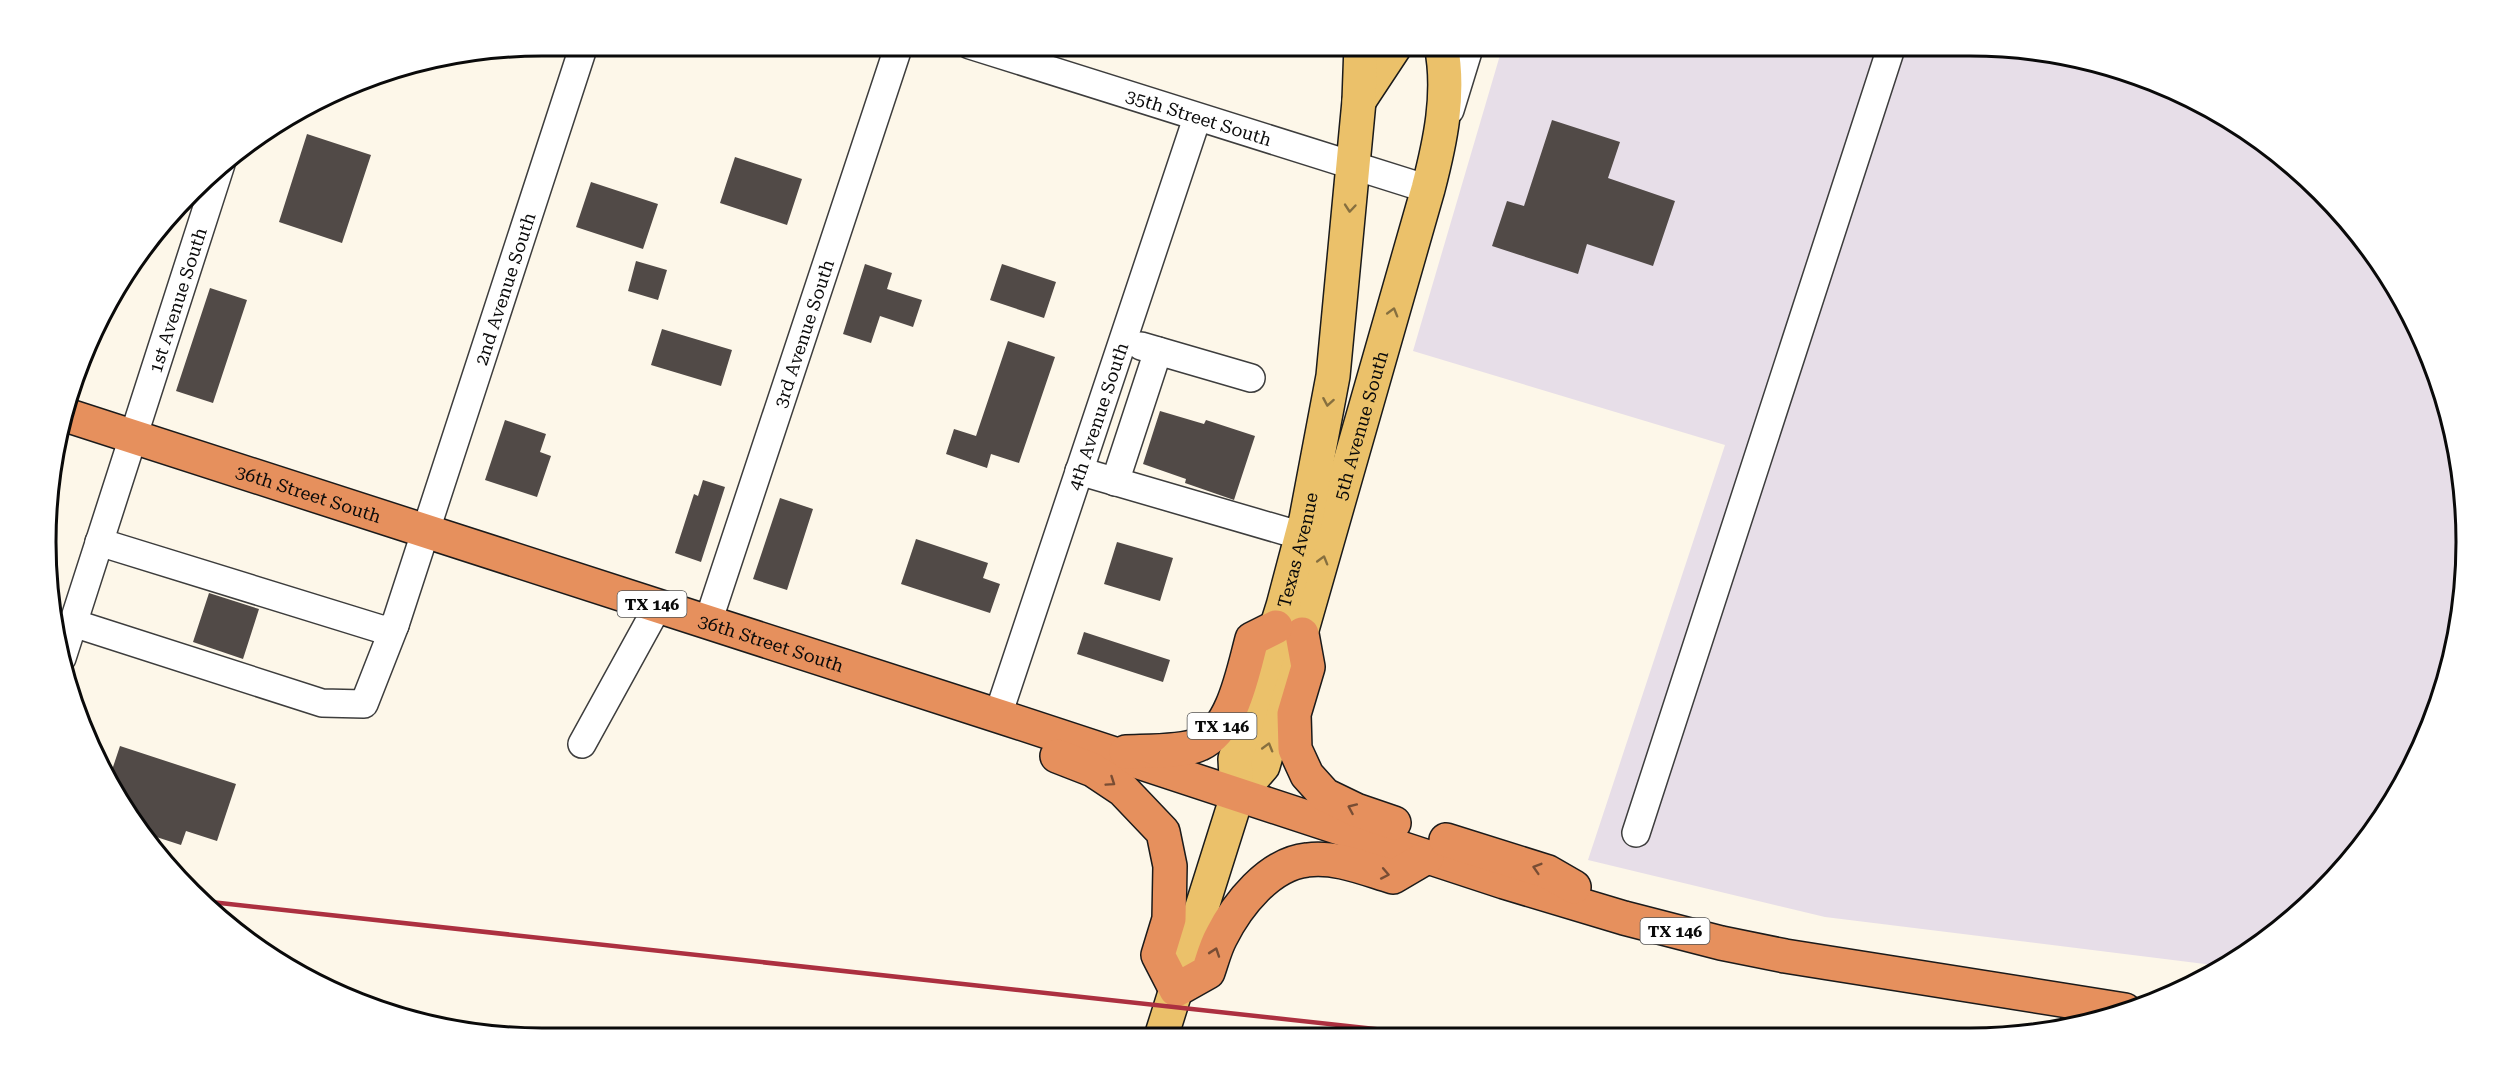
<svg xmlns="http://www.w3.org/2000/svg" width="2511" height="1084" font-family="'Roboto Serif',serif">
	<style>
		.industrial { fill: #e7dee8 }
		.building { fill: #514a47 }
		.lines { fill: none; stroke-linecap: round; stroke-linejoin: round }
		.minor-casing { stroke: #3d3d3d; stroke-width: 30 }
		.major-casing { stroke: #1b1b1b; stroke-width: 36 }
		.highway-casing { stroke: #1b1b1b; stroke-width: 36 }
		.minor { stroke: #fff; stroke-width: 27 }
		.major { stroke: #ebc16a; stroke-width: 33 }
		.highway { stroke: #e6905d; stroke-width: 33 }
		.rail { stroke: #ac3040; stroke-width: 4.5 }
		.oneway { stroke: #866f3f }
		.oneway2 { stroke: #784d34 }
		.labels { text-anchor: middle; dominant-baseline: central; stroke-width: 6; stroke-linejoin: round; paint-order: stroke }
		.shield { fill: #fff; stroke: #545454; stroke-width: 1.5 }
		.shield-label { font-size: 16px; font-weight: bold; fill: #0a0a0a }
		.street-label { font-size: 18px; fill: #0a0a0a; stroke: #fff }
		.rim { fill: none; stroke: #0a0a0a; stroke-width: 3 }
	</style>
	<rect width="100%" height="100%" fill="#fdf7e9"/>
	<path class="industrial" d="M1503 45H1969L2129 71 2218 112 2297 169 2364 240 2415 322 2449 414 2465 510 2462 607 2440 702 2382 818 2272 936 2221 966 1825 917 1588 860 1725 445 1413 351Z"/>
	<path class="building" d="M2073 62 2080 63 2103 67 2101 73Z
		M1552 120 1620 142 1608 178 1675 201 1653 266 1587 244 1578 274 1492 246 1507 201 1524 206Z
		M307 134 371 155 342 243 279 222Z
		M735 157 802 179 787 225 720 203Z
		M591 182 658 204 643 249 576 227Z
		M636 261 667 270 658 300 628 291Z
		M865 264 892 273 887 289 922 300 913 327 880 316 871 343 843 334Z
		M1002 264 1056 282 1044 318 990 300Z
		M210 288 247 300 213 403 176 391Z
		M662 329 732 350 721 386 651 365Z
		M1008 341 1055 357 1019 463 991 454 987 468 946 454 954 429 976 436Z
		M1160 411 1204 424 1206 420 1255 436 1234 500 1185 483 1186 479 1143 464Z
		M505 420 546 434 540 452 551 456 537 497 485 480Z
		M703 480 725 487 701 562 675 553 694 494 698 496Z
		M780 498 813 509 787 590 753 579Z
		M916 539 988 563 983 578 1000 584 990 613 901 584Z
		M1117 542 1173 558 1160 601 1104 584Z
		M209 593 259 609 243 659 193 642Z
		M1084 632 1170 660 1163 682 1077 654Z
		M120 746 236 784 217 841 186 831 181 845 141 832 112 791 108 782Z"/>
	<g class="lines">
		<defs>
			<g id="minor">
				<path id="s1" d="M970 45 1428 189"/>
				<path d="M1450 110 1470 45"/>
				<path d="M1141 346 1251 378"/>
				<path d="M1079 471 1302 536"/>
				<path d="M1115 482 1158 351"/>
				<path id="s2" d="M99 542 384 630 395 625 584 45"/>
				<path id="s3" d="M708 622 899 45"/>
				<path d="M73 623 322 703 364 704 395 625"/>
				<path id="s4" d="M62 658 221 164"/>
				<path id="s5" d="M998 715 1197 118"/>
				<path d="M582 744 658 606"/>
				<path d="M1636 833 1892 45"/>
			</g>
			<g id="major">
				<path d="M1359 101 1396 45"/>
				<path id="s6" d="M1237 796 1263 766 1428 189C1440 143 1451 93 1441 45"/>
				<path id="s7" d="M1161 1037 1237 796 1235 759 1283 606 1306 519 1333 376 1359 101 1361 45"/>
			</g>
			<g id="highway">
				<path id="s8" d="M66 415 1008 719 1504 882 1624 918 1721 943 1785 956 2125 1010"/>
				<path d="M1302 634 1308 667 1294 714 1295 749 1307 775 1325 795 1356 810 1394 823"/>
				<path d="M1126 752C1145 751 1184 752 1200 744 1233 729 1243 672 1252 639L1276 627"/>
				<path d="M1057 756 1093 770 1123 790 1163 832 1170 866 1169 919 1158 955 1176 990 1208 972C1212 961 1215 948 1221 937 1237 905 1269 864 1307 860 1336 856 1366 869 1393 877L1427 857"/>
				<path d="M1446 840 1548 872 1574 887"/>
			</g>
		</defs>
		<use href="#minor" class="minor-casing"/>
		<use href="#major" class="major-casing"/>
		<use href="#highway" class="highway-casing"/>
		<use href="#minor" class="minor"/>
		<use href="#major" class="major"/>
		<use href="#highway" class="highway"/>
		<path class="rail" d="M202 901 1439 1036"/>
	</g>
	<defs><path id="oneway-chevron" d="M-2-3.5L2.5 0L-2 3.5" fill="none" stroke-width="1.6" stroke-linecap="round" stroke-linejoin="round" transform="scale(1.5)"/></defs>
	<g class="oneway">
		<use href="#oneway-chevron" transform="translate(1350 208) rotate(95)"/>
		<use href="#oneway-chevron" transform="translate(1393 312) rotate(-74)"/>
		<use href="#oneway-chevron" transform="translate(1328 402) rotate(100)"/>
		<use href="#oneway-chevron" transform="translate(1323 560) rotate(-74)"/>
		<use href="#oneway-chevron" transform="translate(1268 747) rotate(-74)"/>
	</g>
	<g class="oneway2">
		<use href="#oneway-chevron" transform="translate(1111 782) rotate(34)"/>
		<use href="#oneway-chevron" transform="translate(1352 808) rotate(-156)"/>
		<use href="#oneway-chevron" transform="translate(1537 868) rotate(-163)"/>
		<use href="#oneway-chevron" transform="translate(1385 874) rotate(11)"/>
		<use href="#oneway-chevron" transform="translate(1215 952) rotate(-71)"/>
	</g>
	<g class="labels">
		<g class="shield">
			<rect x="617.5" y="591" width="69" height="26" rx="4.5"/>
			<rect x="1187.5" y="713" width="69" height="26" rx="4.5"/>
			<rect x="1640.5" y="918" width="69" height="26" rx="4.5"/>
		</g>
		<g class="shield-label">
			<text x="652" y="604">TX 146</text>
			<text x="1222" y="726">TX 146</text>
			<text x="1675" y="931">TX 146</text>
		</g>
		<g class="street-label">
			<text stroke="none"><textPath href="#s1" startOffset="240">35th Street South</textPath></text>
			<text stroke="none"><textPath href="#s2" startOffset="664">2nd Avenue South</textPath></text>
			<text stroke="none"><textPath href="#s4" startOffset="376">1st Avenue South</textPath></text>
			<text stroke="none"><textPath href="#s3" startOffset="304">3rd Avenue South</textPath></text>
			<text stroke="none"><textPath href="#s5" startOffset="315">4th Avenue South</textPath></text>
			<text stroke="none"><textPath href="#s6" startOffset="394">5th Avenue South</textPath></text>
			<text stroke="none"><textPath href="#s8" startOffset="255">36th Street South</textPath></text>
			<text stroke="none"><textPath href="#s7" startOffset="508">Texas Avenue</textPath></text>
			<text stroke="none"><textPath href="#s8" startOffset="741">36th Street South</textPath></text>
		</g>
	</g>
	<path d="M0 0H2511V1084H0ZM542 56H1970A486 486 0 0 1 2456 542V542A486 486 0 0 1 1970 1028H542A486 486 0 0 1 56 542V542A486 486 0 0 1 542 56Z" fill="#fff" fill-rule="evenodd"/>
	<path class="rim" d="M542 56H1970A486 486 0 0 1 2456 542V542A486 486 0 0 1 1970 1028H542A486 486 0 0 1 56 542V542A486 486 0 0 1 542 56Z"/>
</svg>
